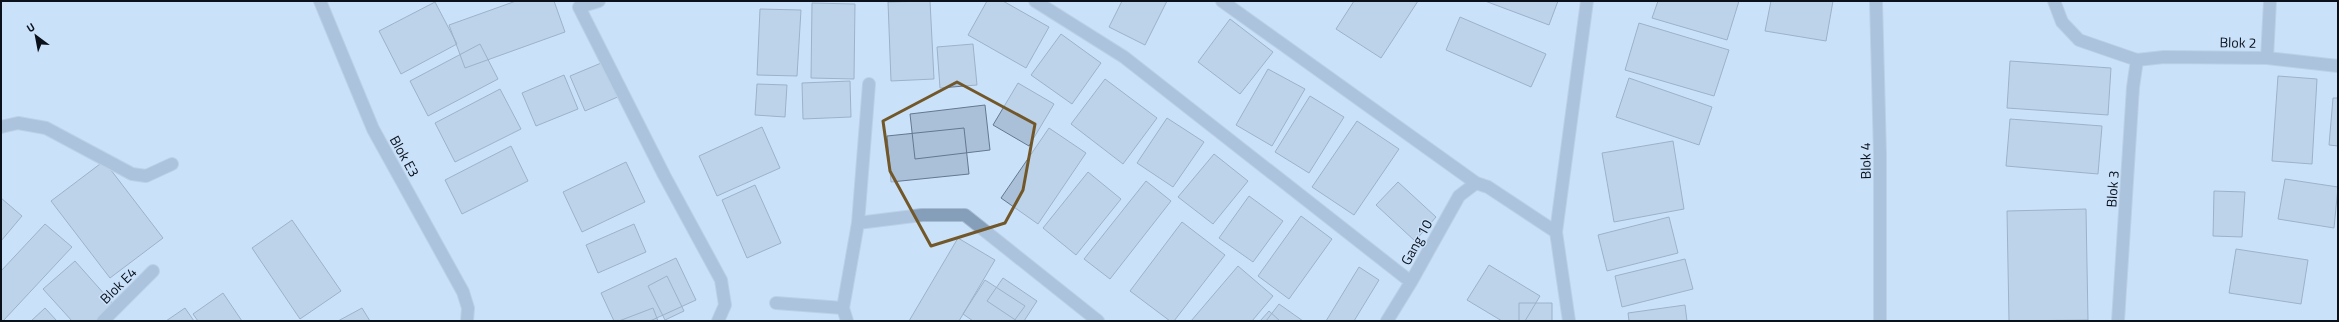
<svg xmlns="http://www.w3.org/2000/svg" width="2339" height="322" font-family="'Titillium Web',sans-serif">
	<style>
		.building { fill: #aac0d8; stroke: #64788f }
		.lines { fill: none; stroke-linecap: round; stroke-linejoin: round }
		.service-casing { stroke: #a7bcd2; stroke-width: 14 }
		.minor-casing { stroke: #a7bcd2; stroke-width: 14 }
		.service { stroke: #859eb9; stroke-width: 12 }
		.minor { stroke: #859eb9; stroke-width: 12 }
		.marked { fill: none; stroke: #725729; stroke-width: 3; stroke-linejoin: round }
		.labels { text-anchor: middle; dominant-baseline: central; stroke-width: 3; stroke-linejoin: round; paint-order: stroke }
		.street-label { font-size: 14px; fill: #0a111a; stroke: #cae1fa }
	</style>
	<rect width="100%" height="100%" fill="#cae1fa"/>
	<path class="building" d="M516 1H554L565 32 465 68 449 25Z
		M930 1 934 79 891 81 888 2Z
		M987 1H1003L1049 27 1026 68 968 35Z
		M1122 1H1167L1145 45 1109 27Z
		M1354 1H1418L1381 58 1336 29Z
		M1485 1H1558L1549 25Z
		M1658 1H1739L1727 40 1652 18Z
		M1771 1H1833L1826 41 1765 31Z
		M435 2 457 44 401 74 379 31Z
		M812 3 855 4 854 79 811 78Z
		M760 9 801 10 797 76 757 75Z
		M1460 17 1546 54 1531 87 1446 50Z
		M1230 19 1273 52 1240 94 1198 62Z
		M1639 23 1729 50 1714 96 1625 70Z
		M1061 34 1101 63 1072 104 1031 75Z
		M480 44 498 79 428 116 410 81Z
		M973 44 977 85 940 88 937 47Z
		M606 61 620 96 585 111 570 76Z
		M2010 61 2111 68 2108 115 2007 108Z
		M1268 69 1305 89 1272 146 1236 125Z
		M564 75 578 109 536 126 522 93Z
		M2278 76 2317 79 2312 164 2272 161Z
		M1629 78 1712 107 1699 145 1616 117Z
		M1105 79 1157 118 1123 164 1071 124Z
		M850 81 851 117 803 119 802 83Z
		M1018 83 1054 104 1029 146 993 125Z
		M757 84 787 85 785 117 755 115Z
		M500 89 521 129 455 162 435 123Z
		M1310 96 1344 117 1309 173 1275 152Z
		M2333 98H2338V146L2329 145Z
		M985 105 990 150 915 159 910 114Z
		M1167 118 1204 142 1173 187 1137 163Z
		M2010 119 2102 126 2098 174 2006 166Z
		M1357 121 1399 149 1354 215 1312 187Z
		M762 127 780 168 717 196 699 156Z
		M964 128 969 174 891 182 887 136Z
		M1049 128 1086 153 1038 224 1001 198Z
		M1673 141 1684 209 1614 222 1602 153Z
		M511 146 528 181 462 214 445 180Z
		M1214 154 1248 181 1213 224 1178 197Z
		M104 161 163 238 110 278 51 201Z
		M626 162 645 202 582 232 563 192Z
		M1088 172 1121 199 1076 255 1043 228Z
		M2285 179 2338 187 2334 228 2278 219Z
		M1146 181 1171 201 1110 279 1084 259Z
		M1398 182 1436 217 1415 241 1376 205Z
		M755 185 781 243 747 258 722 200Z
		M2214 191 2245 192 2242 237 2213 236Z
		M1249 196 1283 221 1253 262 1219 238Z
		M1 198 22 216 1 241Z
		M2086 209 2088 320 2009 321 2007 211Z
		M1301 216 1332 239 1289 299 1258 276Z
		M1669 217 1678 253 1607 271 1598 235Z
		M292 220 341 291 300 319 252 248Z
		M1182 222 1225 255 1174 321H1170L1130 291Z
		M45 224 72 247 3 321H1V271Z
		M634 224 646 252 598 273 586 245Z
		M958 238 995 260 959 321H909Z
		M2236 249 2308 260 2301 304 2229 293Z
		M676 258 696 300 650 321H614L601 293Z
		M1685 259 1693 289 1622 307 1615 276Z
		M75 261 114 305 96 321H72L43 289Z
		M1489 265 1540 296 1525 321H1502L1467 300Z
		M1238 266 1273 296 1252 321H1191Z
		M1359 267 1379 280 1354 321H1326Z
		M667 276 684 311 665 320 648 286Z
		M1003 278 1037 301 1024 321H1017L987 301Z
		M985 280 1025 306 1014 321H973L963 314Z
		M223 293 242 321H198L193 314Z
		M1519 303H1552V321H1519Z
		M1279 304 1303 321H1266Z
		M1685 305 1687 321H1629L1628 313Z
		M45 308 57 321H31Z
		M185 308 194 321H166Z
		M362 308 370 321H338Z
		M653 308 658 321H619Z
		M1269 311 1280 321H1260Z"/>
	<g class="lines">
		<defs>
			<path id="service" d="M776 303 843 308"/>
			<path id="minor" d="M320 1 373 129 463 292 468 308 467 321
				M599 1 579 7 664 175 721 280 725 305 718 321
				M1035 1 1124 57 1411 282
				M1222 1 1476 183 1488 187 1556 232
				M1876 1 1880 155V321
				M2054 1 2062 22 2079 40 2137 60 2164 57 2267 58 2338 66
				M2267 58 2270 1
				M1 127 18 123 46 128 132 174 146 176 172 164
				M858 223 922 215H965L1098 321
				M103 321 153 271
				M847 321 843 308 858 223 869 84
				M1387 321 1411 282 1459 196 1476 183
				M1569 321 1556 232 1587 1
				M2118 321 2133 87 2137 60"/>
		</defs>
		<use href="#service" class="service-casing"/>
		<use href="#minor" class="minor-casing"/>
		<use href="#service" class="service"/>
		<use href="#minor" class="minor"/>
	</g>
	<path d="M0 0H2339V322H0ZM957 82 1035 124 1023 190 1005 223 931 246 890 171 883 121Z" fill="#cae1fa" fill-opacity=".55" fill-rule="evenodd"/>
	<path class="marked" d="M957 82 1035 124 1023 190 1005 223 931 246 890 171 883 121Z"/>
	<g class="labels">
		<g class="street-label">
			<text transform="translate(2238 42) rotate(1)">Blok 2</text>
			<text transform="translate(405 156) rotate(61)">Blok E3</text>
			<text transform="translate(1865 161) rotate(-91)">Blok 4</text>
			<text transform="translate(2112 189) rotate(-86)">Blok 3</text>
			<text transform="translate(1416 242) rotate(-61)">Gang 10</text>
			<text transform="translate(118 285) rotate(-45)">Blok E4</text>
		</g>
	</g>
	<rect width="2339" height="322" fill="none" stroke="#0a111a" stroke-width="4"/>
	<g transform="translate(36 36) rotate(328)" stroke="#cae1fa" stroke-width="3" paint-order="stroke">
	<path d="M0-3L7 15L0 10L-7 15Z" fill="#0a111a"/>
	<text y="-6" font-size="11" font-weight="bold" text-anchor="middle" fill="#0a111a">U</text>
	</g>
</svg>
